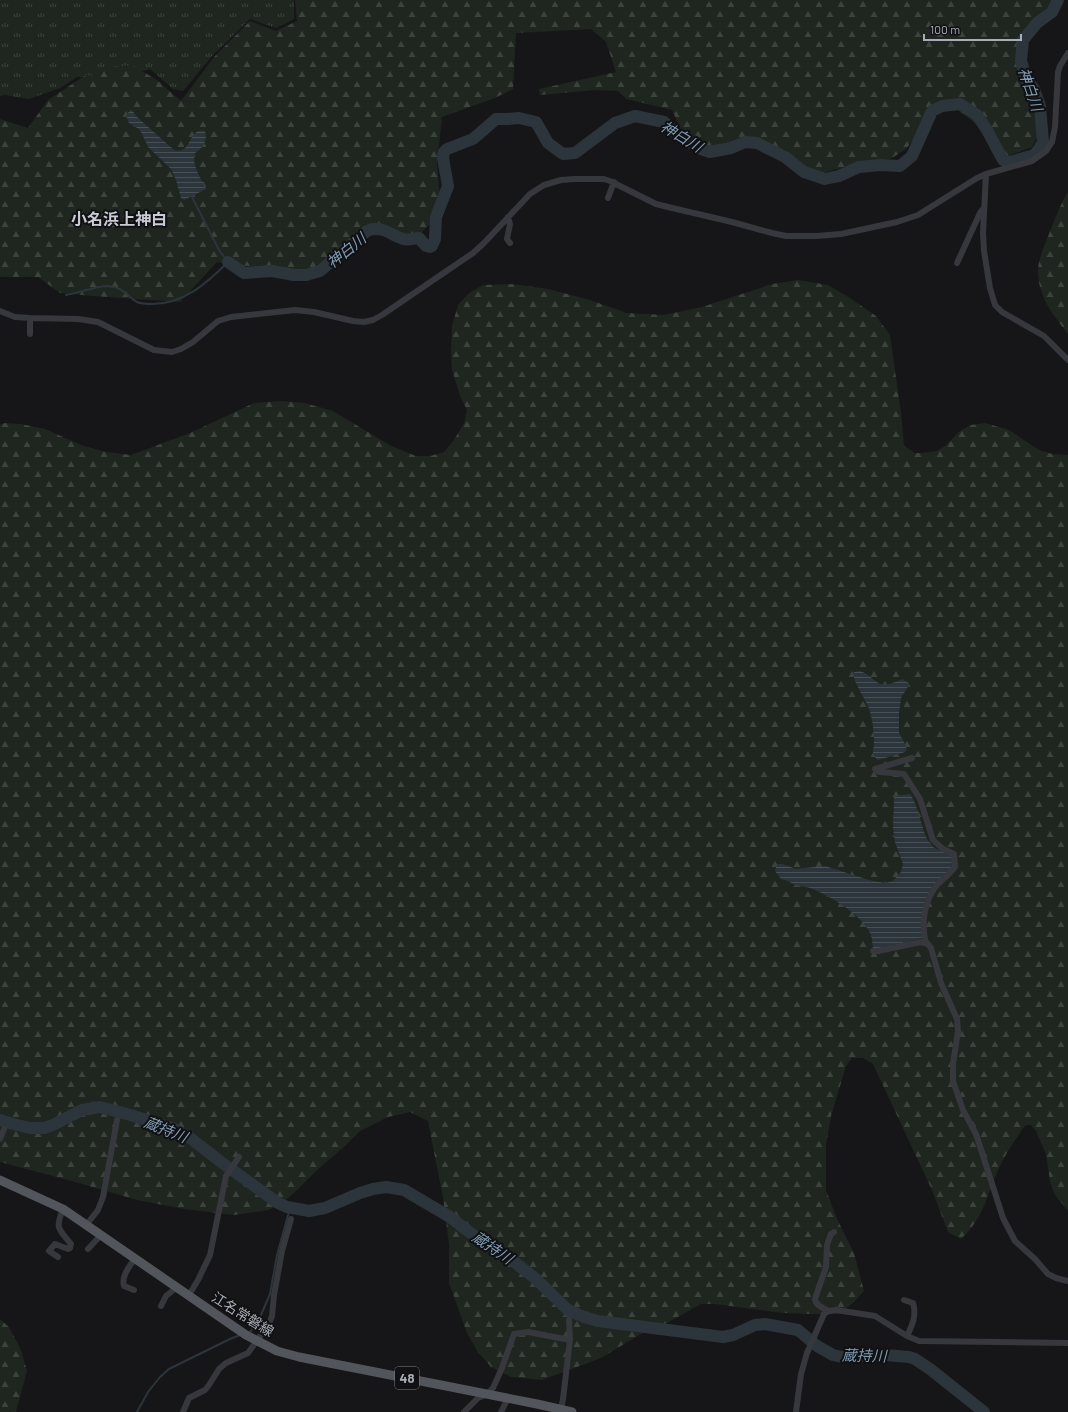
<svg xmlns="http://www.w3.org/2000/svg" width="1068" height="1412" font-family="Barlow,'Noto Sans JP',sans-serif">
	<style>
		.grass { fill: url(#grass-tufts) }
		.forest { fill: url(#forest-firs) }
		.water { fill: url(#water-rules) }
		.lines { fill: none; stroke-linecap: round; stroke-linejoin: round }
		.stream { stroke: #2c353c; stroke-width: 2 }
		.river { stroke: #2c353c; stroke-width: 12 }
		.street { stroke: #37383d; stroke-width: 6 }
		.primary { stroke: #53555c; stroke-width: 9 }
		.labels { text-anchor: middle; dominant-baseline: central; stroke-width: 4; stroke-linejoin: round; paint-order: stroke }
		.shield { fill: #111113; stroke: #7b7e86; stroke-width: 1 }
		.shield-label { font-size: 13px; font-weight: bold; fill: #a8adb8 }
		.street-label { font-size: 14px; fill: #a8adb8; stroke: #111113 }
		.water-label { font-size: 15px; font-style: italic; fill: #7f9bb3; stroke: #111113 }
		.quarter-label { font-size: 16px; font-weight: bold; fill: #c9ccd4; stroke: #111113 }
	</style>
	<defs>
		<pattern id="grass-tufts" width="24" height="20" patternUnits="userSpaceOnUse"><rect width="24" height="20" fill="#1e261f"/><path d="M3 7l-1-3M5 7V3M7 7l1-3M15 17l-1-3M17 17v-4M19 17l1-3" fill="none" stroke="#3c433d"/></pattern>
		<pattern id="forest-firs" width="22" height="20" patternUnits="userSpaceOnUse"><rect width="22" height="20" fill="#1e261f"/><path d="M5 1l3.5 6h-7zM16 11l3.5 6h-7z" fill="#3c433d"/></pattern>
		<pattern id="water-rules" width="6" height="5" patternUnits="userSpaceOnUse"><rect width="6" height="5" fill="#2c353c"/><path d="M0 2.5h6" fill="none" stroke="#485056"/></pattern>
	</defs>
	<rect width="100%" height="100%" fill="#161618"/>
	<path class="grass" d="M0 0H294V19L276 28 250 19 212 56 183 91 173 89 150 69 137 73 92 78 77 77 60 88 29 99 5 95 0 96Z"/>
	<path class="forest" d="M295 0H1063L1060 7 1024 39 1018 57 1025 80 1037 99 1041 130 1032 147 1008 156 998 152 984 130 953 106 937 109 906 149 892 158 868 165 847 166 810 177 785 159 746 142 709 146 682 132 672 110 626 99 618 91 596 90 540 95 539 89 616 72 606 42 591 29 516 33 513 89 495 98 442 117 437 164 440 197 436 218 417 237 366 235 348 258 305 277 255 267 217 262 180 302 93 296 60 293 38 277H0V119L28 128 48 100 86 75 97 76 111 67 132 65 157 80 181 101 214 57 250 21 276 31 297 21Z
		M1068 192V334C1053 315 1037 295 1038 269 1039 256 1046 243 1050 231 1056 218 1060 204 1068 192Z
		M798 280 828 285 850 298 876 316 890 335 901 413 904 446 915 453H923L937 451 945 446 960 431 971 425 985 423 1009 430 1039 450 1052 454 1068 455V1211L1055 1195 1050 1182 1046 1154 1036 1131 1031 1125H1026L1023 1128C1015 1141 1005 1154 999 1168 987 1194 984 1218 961 1239L948 1232 932 1190 873 1064 863 1058H852L846 1066 831 1116 826 1145V1190L837 1219 854 1253 864 1291 854 1302 839 1314H810L784 1313 715 1304H701L665 1324 641 1334 601 1358 542 1380 511 1377 491 1367 478 1352 467 1333 449 1283V1244L443 1198 428 1121 410 1112 388 1117 360 1131 346 1145 316 1171 297 1190 280 1205 268 1210 234 1215 184 1209 137 1200 72 1181 0 1162V425L5 423 21 424 45 429 81 445 106 452 131 455 190 433 254 403 281 401 305 403 333 411 391 446 416 456H430L444 452 454 440 464 423 467 410 460 396 452 370 451 351 452 326 458 305 469 293 483 285 513 284 548 289 590 300 627 313 664 315 702 307 772 284Z
		M0 1319 9 1327 21 1350 27 1371 16 1412H0Z"/>
	<path class="water" d="M130 110H132L137 117 174 150C192 156 188 126 205 131 208 140 203 148 195 153 191 164 201 179 206 189L184 200 181 198 176 180 171 169 148 147 142 134 139 129 129 123 126 116Z
		M860 671C867 673 871 678 877 682 884 688 895 682 903 679L909 685 901 698 899 713V733L905 744 907 750 905 752 878 760C875 758 874 756 873 752 873 749 874 746 874 743 874 733 873 722 870 712 868 701 851 681 854 672Z
		M910 794C920 808 921 833 931 845 937 852 947 850 953 857L952 868 930 893 922 938 877 949H873C872 943 873 937 869 931 858 912 830 896 810 888 805 886 800 887 795 885 790 882 787 880 781 879L775 871 776 867 778 864H782L796 869 825 866 869 880 885 883 893 881 901 872 903 864 895 842 893 828 894 798V796Z"/>
	<g class="lines">
		<path class="stream" d="M66 295C78 293 96 286 108 286 124 287 126 296 137 302 142 304 148 304 152 304 184 304 207 283 228 262L219 250 191 195
			M248 1333 251 1331 261 1315 270 1294 277 1255 290 1208
			M137 1412 148 1392 160 1377 169 1369 230 1339 240 1335"/>
		<path class="river" d="M228 262 244 273 272 271 294 275H306L320 271 367 231C380 224 391 235 403 239 408 241 413 238 419 238L426 246 430 247 432 246 435 239 436 217 448 186 443 158 444 152 447 149 473 139 496 119H508L519 118 536 122 548 143 563 154 575 153 615 123 635 116 664 122 681 137 701 149 710 152 731 148 745 142 757 143 785 157 804 172 825 179 839 176 859 167 880 165 900 166 912 156 932 111 942 106 960 104 977 115 987 130 1003 160 1010 162 1034 155 1039 149 1043 142 1040 106 1034 89 1027 80 1021 61 1023 40 1037 23 1052 12 1058 0
			M0 1120 13 1124 30 1128H44L53 1125 82 1110 100 1107 127 1114 172 1128 189 1137 221 1162 278 1203 287 1207 309 1211 325 1208 360 1193 373 1189 386 1187 404 1190 450 1217 477 1238 499 1250 536 1279 568 1310 584 1317 598 1321 723 1337 733 1335 755 1325 765 1324 798 1330 817 1346 833 1355 842 1357 885 1355 909 1357 915 1359 930 1369 984 1412"/>
		<path class="street" d="M986 174 983 233 984 251 990 288 995 305 1002 312 1044 336 1068 360
			M608 198 614 182
			M508 217 510 224 507 239 510 243
			M957 263 980 213 982 210H984
			M0 311 15 317 30 318 78 319 98 322 154 350 172 352 181 349 193 342 218 321 231 317 295 310 314 312 353 321 364 322 373 320 382 315 473 253 483 244 530 194 544 185 561 180 575 179H604L610 181 656 204 668 207 732 222 772 233 786 236H817L841 234 897 222 918 215 977 178 986 174 1032 161 1046 151 1052 142 1055 127 1058 72 1060 66 1068 53
			M30 334V318
			M912 758 875 769 879 772 904 774 920 799 933 840 943 849 954 854 955 867C950 874 943 879 937 885 924 900 921 925 926 943
			M873 951H878L921 942 928 944 931 948 941 983 957 1019 958 1031 953 1064V1081L963 1110 976 1134 1003 1218 1015 1241 1035 1259 1048 1274 1056 1278 1068 1281
			M0 1139 4 1129
			M87 1224 98 1210 103 1197 117 1120
			M88 1249 101 1235
			M58 1257 49 1251 55 1244 68 1249 70 1248 71 1244C58 1228 55 1229 63 1209
			M134 1290 124 1286C121 1276 130 1266 135 1258
			M189 1295 198 1280 210 1255 226 1176 239 1157
			M904 1300 913 1303C917 1315 912 1326 907 1336
			M161 1306 166 1296 176 1288
			M829 1311C823 1308 815 1305 815 1299L826 1267 827 1245 831 1234 834 1232
			M561 1409 563 1399 570 1340 569 1320
			M183 1412 189 1398 205 1390 209 1385 219 1369 226 1363 248 1353 269 1324 272 1316 274 1295 282 1251 291 1219
			M464 1412 478 1398 487 1394 493 1388 502 1368 514 1334 528 1332 570 1340
			M501 1412 508 1398
			M796 1412 801 1374 807 1353 824 1314 829 1311 836 1310 875 1316 907 1336 919 1341 1068 1343"/>
		<path class="primary" d="M0 1180 63 1209 246 1335 277 1351 299 1357 537 1404 572 1412"/>
	</g>
	<g class="labels">
		<rect class="shield" x="395" y="1367" width="24" height="22" rx="3"/>
		<g class="shield-label">
			<text x="407" y="1378">48</text>
		</g>
		<g class="street-label">
			<text transform="translate(243 1314) rotate(32)">江名常磐線</text>
		</g>
		<g class="water-label">
			<text transform="translate(1031 89) rotate(71)">神白川</text>
			<text transform="translate(682 136) rotate(31)">神白川</text>
			<text transform="translate(346 250) rotate(-39)">神白川</text>
			<text transform="translate(166 1129) rotate(22)">蔵持川</text>
			<text transform="translate(493 1247) rotate(34)">蔵持川</text>
			<text transform="translate(864 1355) rotate(1)">蔵持川</text>
		</g>
		<g class="quarter-label">
			<text x="119" y="218">小名浜上神白</text>
		</g>
	</g>
	<path d="M924 34v6h97v-6" fill="none" stroke="#a8adb8" stroke-width="2"/>
	<text x="930" y="34" font-size="12" fill="#a8adb8" stroke="#111113" stroke-width="3" paint-order="stroke">100 m</text>
</svg>
